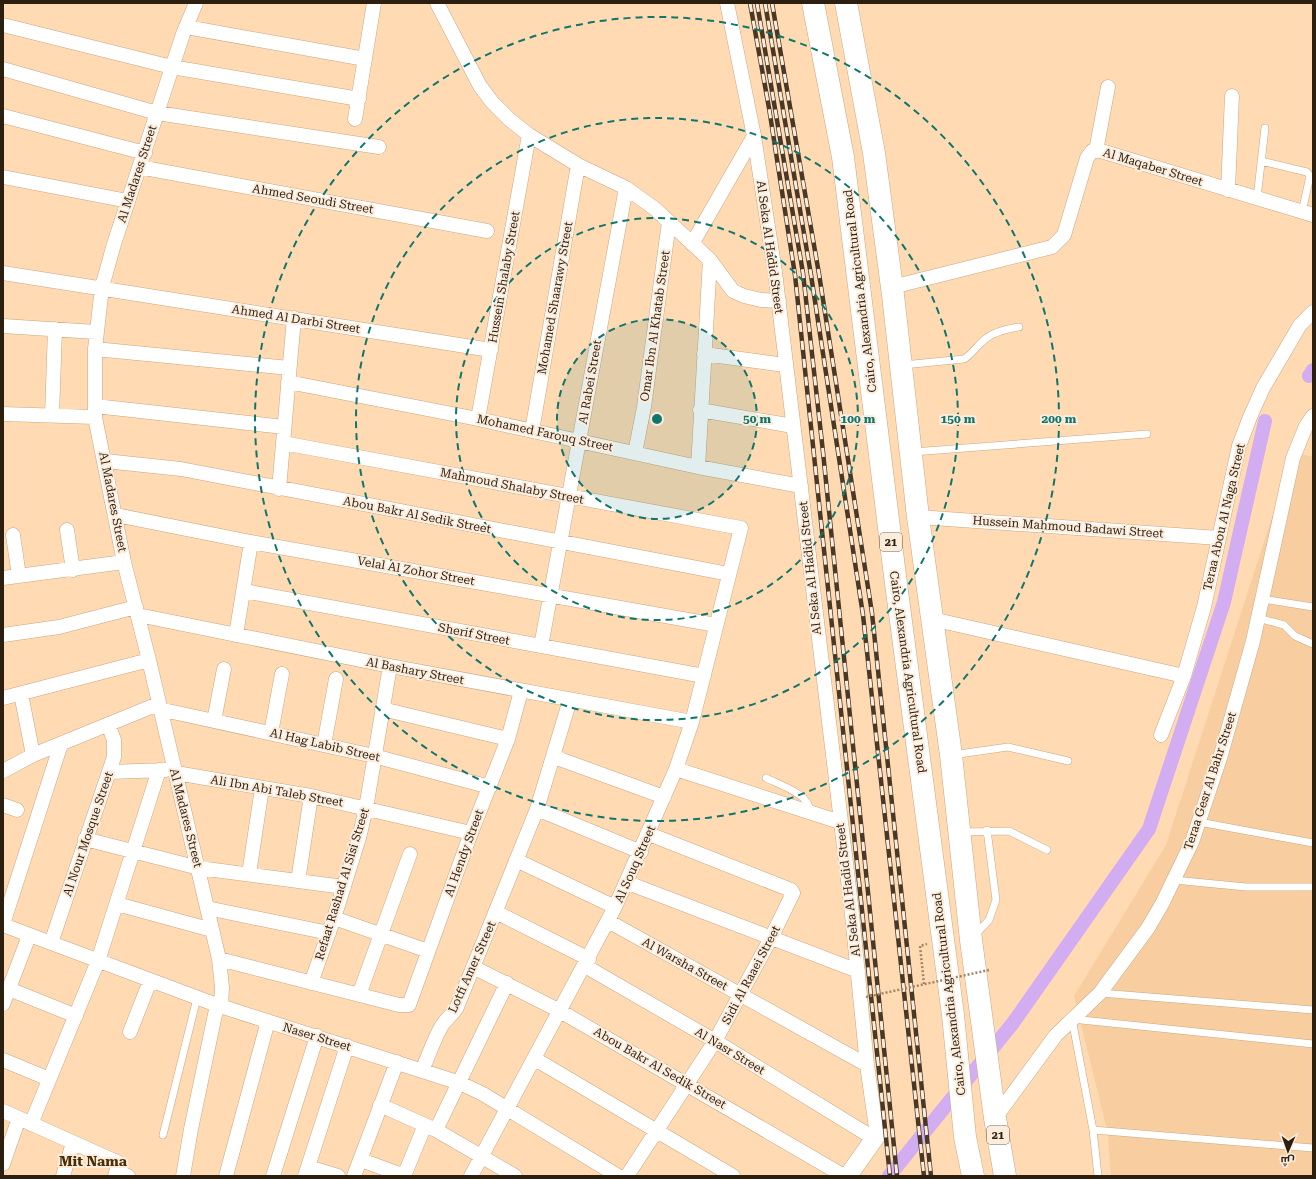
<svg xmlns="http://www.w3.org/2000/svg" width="1316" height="1179" font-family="'Roboto Serif',Cairo,serif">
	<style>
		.built { fill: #f8cea1 }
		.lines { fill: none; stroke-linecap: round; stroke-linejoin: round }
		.canal { stroke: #d2adf1; stroke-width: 14 }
		.service-casing { stroke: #c9a781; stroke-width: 8 }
		.minor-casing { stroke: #c9a781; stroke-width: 15 }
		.tertiary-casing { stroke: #c9a781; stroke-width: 19 }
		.trunk-casing { stroke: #c9a781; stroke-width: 23 }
		.path { stroke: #9f8569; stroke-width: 2.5; stroke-dasharray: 2 2; stroke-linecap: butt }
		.service { stroke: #fff; stroke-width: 7 }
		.minor { stroke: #fff; stroke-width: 14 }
		.tertiary { stroke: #fff; stroke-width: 18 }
		.trunk { stroke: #fff; stroke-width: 22 }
		.rail-casing { stroke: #493826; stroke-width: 4.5 }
		.rail { stroke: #fbecdc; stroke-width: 3; stroke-dasharray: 9; stroke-linecap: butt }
		.path-bridge { stroke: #9f8569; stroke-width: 2.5; stroke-dasharray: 2 2; stroke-linecap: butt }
		.ring { fill: none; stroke: #0f766e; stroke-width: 2; stroke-dasharray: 7 5 }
		.labels { text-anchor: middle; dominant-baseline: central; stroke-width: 4; stroke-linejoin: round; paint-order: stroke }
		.shield { fill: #fbecdc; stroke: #6b5c4d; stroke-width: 1 }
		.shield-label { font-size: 11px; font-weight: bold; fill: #2d1f10 }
		.street-label { font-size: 12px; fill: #2d1f10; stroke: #fbecdc }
		.quarter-label { font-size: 14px; font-weight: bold; fill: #4a2d06; stroke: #fbecdc }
		.centre { fill: #0f766e; stroke: #fbecdc; stroke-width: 2 }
		.ring-label { font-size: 12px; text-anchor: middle; font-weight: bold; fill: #0f766e; stroke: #fbecdc; stroke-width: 4; stroke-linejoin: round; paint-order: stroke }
	</style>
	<rect width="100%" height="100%" fill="#ffdab3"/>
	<path class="built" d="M1293 452 1313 457V1176H1111L1108 1134 1074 996 1166 845Z"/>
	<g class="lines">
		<path class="canal" d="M1309 376 1313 370
			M889 1176 1013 1023 1149 829 1224 602 1265 421"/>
		<defs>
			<path id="service" d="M1261 161 1307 172 1310 176 1302 212
				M1257 198 1265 128
				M903 365 964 359C972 354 976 347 983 341 992 332 1006 329 1019 327
				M913 452 1147 434
				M1262 599 1313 607
				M1258 618 1284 625 1295 636 1313 644
				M952 755 1008 747 1068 761
				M766 778C780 785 810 794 810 812
				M1199 822 1313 843
				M961 832 1009 831 1047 850
				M1174 880 1246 887H1313
				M974 936 989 920 996 900 987 830
				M1100 993 1313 1010
				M1093 1130 1313 1148
				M163 1135 197 998
				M1098 1176 1093 1130 1072 1019 1313 1044"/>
			<path id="minor" d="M196 3 183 34 114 244 102 287 95 349V417L124 562 149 660 219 959 222 987 221 1007
				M437 3 480 86 492 102 509 119 529 135 578 165 626 188 654 208 710 260 733 291 744 296 761 300 779 301
				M727 3 754 136 775 272 851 905 867 1065 877 1135
				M3 25 172 67 359 99
				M186 27 365 59
				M3 69 157 113 379 147
				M3 116 145 153
				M355 119 374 3
				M1096 151 1108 87
				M139 167 487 231
				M3 177 128 201
				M1228 190 1232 96
				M692 244 754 136
				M3 273 491 350
				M892 287 1052 247 1064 235 1087 158 1092 151H1101L1313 215
				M3 326 96 332
				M95 349 289 368
				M704 354 785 365
				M288 382 478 419 698 467 801 486
				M95 406 284 427
				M700 410 793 426
				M3 414 95 417
				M52 416 55 329
				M478 419 529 135
				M532 431 578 165
				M283 443 741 528 692 722 676 769 615 907 471 1176
				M635 453 644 407 669 222
				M105 461 181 469 729 574
				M698 467 710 260
				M279 489 294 318
				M116 515 251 542 716 625
				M918 517 1219 538
				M67 530 73 570
				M13 535 19 576
				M3 578 124 562
				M244 591 704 676
				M138 615 390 666 692 722
				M932 619 1184 676
				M3 635 59 627 136 607
				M236 635 251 542
				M541 646 626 188
				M21 694 33 755
				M3 698 149 660
				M159 709 374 756 490 787
				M382 709 508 739
				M214 721 224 669
				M271 733 282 674
				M1161 735 1184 676 1204 607 1239 446 1250 417 1263 388 1300 325 1313 312
				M324 745 336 679
				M554 757 664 797
				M676 769 840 822
				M3 771 33 755 158 704
				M109 772 166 770
				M176 773 311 796 471 833
				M3 805 17 810
				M537 809 641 852
				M85 839 199 868 344 887
				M516 860 615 907
				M249 874 262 788
				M298 881 311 796
				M628 883 858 971
				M117 904 212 930
				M207 908 329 933
				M496 912 589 959
				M334 918 428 951
				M608 921 867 1065
				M3 924 61 744
				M3 925 217 1005 460 1083 483 1094 618 1176
				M51 943 114 757V740L108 724
				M219 959 399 1005H409L471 833 508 739 521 691
				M585 966 715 1041 875 1139
				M473 967 560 1011 844 1176
				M311 983 334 918 359 838 366 808 390 666
				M9 989 76 1016
				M359 995 410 854
				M3 1004 29 936
				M130 1032 150 981
				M535 1059 733 1176
				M3 1060 49 1079
				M422 1070C428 1057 433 1042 440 1029 444 1020 452 1016 457 1007L537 809 570 700
				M380 1105 436 1130 515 1176
				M3 1111 119 1163 115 1176
				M995 1118 1056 1035 1100 993 1148 928 1162 904 1192 842 1220 758 1253 641 1293 458 1306 426 1313 416
				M31 1124 98 961 159 770
				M436 1130 507 983
				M361 1160 405 1176
				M3 1164 19 1118
				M308 1167 338 1176
				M117 1171 128 1176
				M63 1176 73 1143
				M183 1176 191 1129 217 1005
				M226 1176 268 1021
				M273 1176 317 1036
				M305 1176 347 1046
				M354 1176 397 1062
				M404 1176 425 1125
				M627 1176 715 1041 771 938 793 893 791 890 649 834"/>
			<path id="tertiary" d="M848 1176 877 1135"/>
			<path id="trunk" d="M813 3 843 157 895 576 953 1015 965 1137 973 1176
				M846 3 874 153 893 295 918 517 951 755 971 940 995 1118 1005 1176"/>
		</defs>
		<use href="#service" class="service-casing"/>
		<use href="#minor" class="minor-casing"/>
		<use href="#tertiary" class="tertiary-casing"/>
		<use href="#trunk" class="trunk-casing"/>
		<path class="path" d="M924 984 920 946 927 944"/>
		<use href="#service" class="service"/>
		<use href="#minor" class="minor"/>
		<use href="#tertiary" class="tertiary"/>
		<use href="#trunk" class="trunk"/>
		<defs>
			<path id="rail" d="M750 3 769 108 795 275 890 1176
				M757 3 803 273 823 452 897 1176
				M765 3 811 275 863 615 924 1176
				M772 3 819 274 872 613 931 1176"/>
		</defs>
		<use href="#rail" class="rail-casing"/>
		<use href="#rail" class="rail"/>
		<path class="path-bridge" d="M866 997 989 970"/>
	</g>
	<circle cx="657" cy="419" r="100" fill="#0f766e" fill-opacity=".12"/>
	<g class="ring">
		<circle cx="657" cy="419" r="100"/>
		<circle cx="657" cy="419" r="201"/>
		<circle cx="657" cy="419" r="301"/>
		<circle cx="657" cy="419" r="402"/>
	</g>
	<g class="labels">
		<g class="shield">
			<rect x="880" y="533" width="22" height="18" rx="3"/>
			<rect x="987" y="1126" width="22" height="18" rx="3"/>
		</g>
		<g class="shield-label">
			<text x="891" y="542">21</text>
			<text x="998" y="1135">21</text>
		</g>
		<g class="street-label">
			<text transform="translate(1153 167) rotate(17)">Al Maqaber Street</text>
			<text transform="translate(137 174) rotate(-72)">Al Madares Street</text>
			<text transform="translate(313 199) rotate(10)">Ahmed Seoudi Street</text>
			<text transform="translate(770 247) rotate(82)">Al Seka Al Hadid Street</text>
			<text transform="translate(504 277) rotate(-80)">Hussein Shalaby Street</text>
			<text transform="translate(860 291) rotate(-97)">Cairo, Alexandria Agricultural Road</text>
			<text transform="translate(555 298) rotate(-80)">Mohamed Shaarawy Street</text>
			<text transform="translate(296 319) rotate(9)">Ahmed Al Darbi Street</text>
			<text transform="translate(655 326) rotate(-82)">Omar Ibn Al Khatab Street</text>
			<text transform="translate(590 382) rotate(-80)">Al Rabei Street</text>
			<text transform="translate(545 433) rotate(12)">Mohamed Farouq Street</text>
			<text transform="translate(512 486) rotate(11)">Mahmoud Shalaby Street</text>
			<text transform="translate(113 502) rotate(79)">Al Madares Street</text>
			<text transform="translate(417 515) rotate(11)">Abou Bakr Al Sedik Street</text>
			<text transform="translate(1224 517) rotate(-77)">Teraa Abou Al Naga Street</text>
			<text transform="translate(1068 527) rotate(4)">Hussein Mahmoud Badawi Street</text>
			<text transform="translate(810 568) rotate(-96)">Al Seka Al Hadid Street</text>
			<text transform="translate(416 571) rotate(10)">Velal Al Zohor Street</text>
			<text transform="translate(474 634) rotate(11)">Sherif Street</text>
			<text transform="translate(415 671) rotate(11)">Al Bashary Street</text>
			<text transform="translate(908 672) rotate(82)">Cairo, Alexandria Agricultural Road</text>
			<text transform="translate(325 745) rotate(13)">Al Hag Labib Street</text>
			<text transform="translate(1210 781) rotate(-72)">Teraa Gesr Al Bahr Street</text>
			<text transform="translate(277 791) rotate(10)">Ali Ibn Abi Taleb Street</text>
			<text transform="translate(186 818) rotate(76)">Al Madares Street</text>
			<text transform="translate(88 834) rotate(-71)">Al Nour Mosque Street</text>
			<text transform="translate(464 853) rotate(-70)">Al Hendy Street</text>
			<text transform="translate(635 864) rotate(-66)">Al Souq Street</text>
			<text transform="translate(342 884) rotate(-73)">Refaat Rashad Al Sisi Street</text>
			<text transform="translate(848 890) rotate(-97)">Al Seka Al Hadid Street</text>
			<text transform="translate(685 964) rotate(29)">Al Warsha Street</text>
			<text transform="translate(472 967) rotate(-66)">Lotfi Amer Street</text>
			<text transform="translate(751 975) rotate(-62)">Sidi Al Raaei Street</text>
			<text transform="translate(949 994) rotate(-97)">Cairo, Alexandria Agricultural Road</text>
			<text transform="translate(317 1037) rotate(17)">Naser Street</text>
			<text transform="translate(730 1051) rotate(31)">Al Nasr Street</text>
			<text transform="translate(660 1068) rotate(30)">Abou Bakr Al Sedik Street</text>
		</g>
		<g class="quarter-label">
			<text x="93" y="1161">Mit Nama</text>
		</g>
	</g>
	<circle cx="657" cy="419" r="6" class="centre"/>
	<g class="ring-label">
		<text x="757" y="423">50 m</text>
		<text x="858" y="423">100 m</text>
		<text x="958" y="423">150 m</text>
		<text x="1059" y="423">200 m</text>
	</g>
	<rect width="1316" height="1179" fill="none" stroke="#2d1f10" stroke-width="8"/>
	<g transform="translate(1288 1151) rotate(182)" stroke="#fbecdc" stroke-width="3" paint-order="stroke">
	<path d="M0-3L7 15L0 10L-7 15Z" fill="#2d1f10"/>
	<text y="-6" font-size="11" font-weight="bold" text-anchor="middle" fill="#2d1f10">ش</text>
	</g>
</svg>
